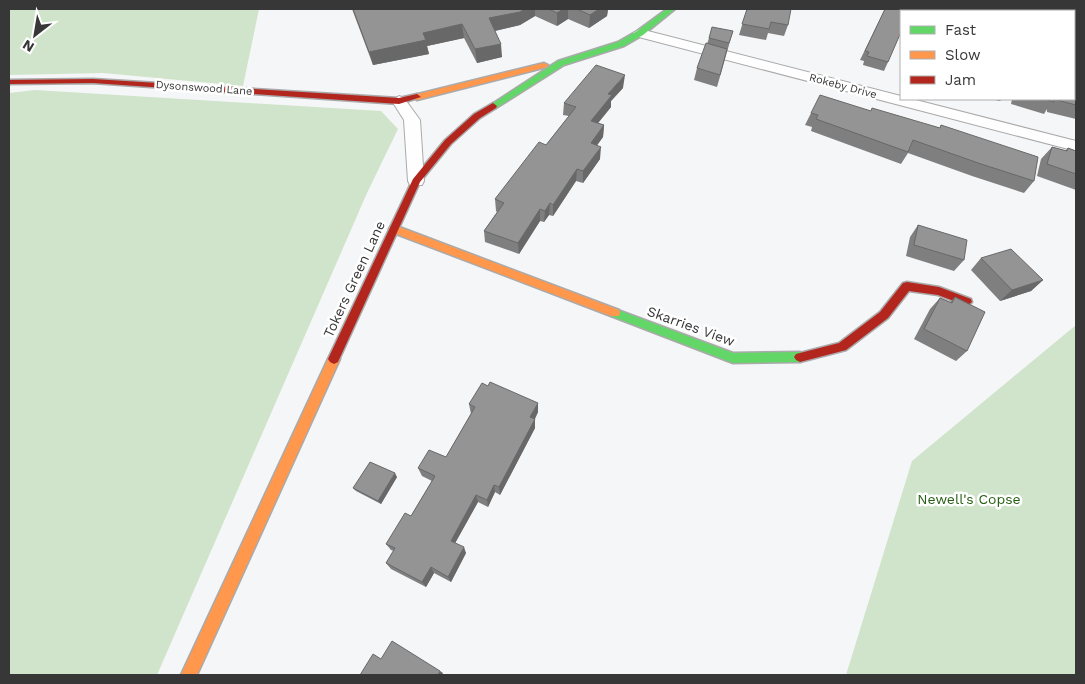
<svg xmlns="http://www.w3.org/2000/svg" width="1085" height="684" font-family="'Work Sans',sans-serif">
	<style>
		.green { fill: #cfe4ca }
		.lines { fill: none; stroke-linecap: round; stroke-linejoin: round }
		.street-casing { stroke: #aaaaab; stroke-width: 2 }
		.fast-casing { stroke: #aaaaab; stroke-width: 3 }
		.slow-casing { stroke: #aaaaab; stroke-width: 3 }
		.jam-casing { stroke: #aaaaab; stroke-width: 3 }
		.street { fill: #fefefe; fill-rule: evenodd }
		.fast { fill: #63d668; fill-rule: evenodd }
		.slow { fill: #ff974d; fill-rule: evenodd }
		.jam { fill: #b3261e; fill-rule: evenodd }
		.wall { fill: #7f7f80 }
		.shaded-wall { fill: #686868 }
		.building { fill: #949495; stroke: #686868 }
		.labels { text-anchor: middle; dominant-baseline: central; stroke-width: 5; stroke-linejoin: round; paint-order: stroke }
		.far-street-label { font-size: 11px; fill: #373738; stroke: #fff }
		.street-label { font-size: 14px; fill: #373738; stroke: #fff }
		.park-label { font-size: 14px; fill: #245e11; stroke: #fff }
	</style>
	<rect width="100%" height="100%" fill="#f5f6f7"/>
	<path class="green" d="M9 9H259L243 86 103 73 9 75Z
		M35 90 381 111 398 129 367 193 157 675H9V93Z
		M1076 325V675H846L912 461Z"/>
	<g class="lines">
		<defs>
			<path id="street" d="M640 29 901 96V99H912L1076 141V151L635 36 633 33Z
				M399 96 404 98 420 120 424 181 422 185H410L408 181 404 120 392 101Z"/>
			<path id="fast" d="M667 9H675L643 35 624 46 564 65 496 108 493 109 489 106 558 61 618 42 637 31Z
				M615 309 733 353 800 352 804 354 806 357 804 360 800 362 733 363 611 316 610 313 611 310Z"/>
			<path id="slow" d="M544 63 548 65 547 67 417 100 413 97 414 95Z
				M394 225 619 310 620 313 619 316H611L391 232 389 229 391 226Z
				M334 354 338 356 340 359 197 675H181L328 359 330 356Z"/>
			<path id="jam" d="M93 79 399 98 417 94 421 97 399 104 93 83 9 84V80Z
				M493 103 497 106 496 108 480 118 451 144 420 182 338 362 334 364 330 362 328 359 413 179 445 140 474 114Z
				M907 282 939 287 971 299 972 302 967 306 938 295 909 291 888 318 846 350 800 362 796 360 794 357 796 354 839 343 880 312 903 283Z"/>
		</defs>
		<use href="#street" class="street-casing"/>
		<use href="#fast" class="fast-casing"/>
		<use href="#slow" class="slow-casing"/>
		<use href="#jam" class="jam-casing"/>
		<use href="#street" class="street"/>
		<use href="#fast" class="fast"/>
		<use href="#slow" class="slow"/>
		<use href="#jam" class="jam"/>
	</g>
	<path class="wall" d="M352 9H608L607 16 589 28 568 19 557 26 535 16 520 25 495 31 502 57 477 63 464 38 427 46 429 54 373 65Z
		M747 9 788 25 784 36 768 33 766 40 739 35Z
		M885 9 888 62 884 71 863 65 864 61 860 60Z
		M950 9H1076V55H1074V11H949Z
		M733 31 717 87 694 80 697 68 707 44 709 38Z
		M1076 85V119L1047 112V109L1044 114 1011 104 1012 99H1074Z
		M623 88 611 101V107L598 123 604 125 603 137 597 145 600 159 583 183 576 181 553 216 549 215 544 222 540 221 519 254 485 242 484 231 497 212 496 211 495 199 546 145 569 116 563 115 564 103Z
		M990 99H1002L1000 101Z
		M871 111 940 128 941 125 1034 181 1024 193 972 176 908 153 901 164 811 131 812 127 805 125 811 113Z
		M1052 147 1065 151 1068 148 1076 151V190L1037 176 1041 159Z
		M918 225 964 260 954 271 906 256 910 237Z
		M981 258 1043 280 1031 291 1000 301 971 270Z
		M955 297 967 351 956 361 914 339 930 309 940 298 950 302Z
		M469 404 538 412 535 419V428L500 495 495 492 488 507 478 502 455 543 466 553 451 582 434 573 426 587 391 569 386 563 394 551 391 550 386 544 411 516 432 481 422 476 418 468 446 457 471 414Z
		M397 477 381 504 356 491 353 488Z"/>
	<path class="shaded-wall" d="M525 9H535V16L520 25 490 32 489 18Z
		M563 9H568V19L557 26V13Z
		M599 9H608L607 16 589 28 590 15Z
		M462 24 464 38 427 46 429 54 373 65 369 52 423 33Z
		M501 44 502 57 477 63 475 49Z
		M625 75 623 88 611 101V107L590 133 591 121 608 94Z
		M604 125 603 137 590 155 591 143Z
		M601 147 600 159 583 183V171Z
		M577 169 576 181 553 216V205Z
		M550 203 549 215 544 222 545 211Z
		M540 209V221L519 254 518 243Z
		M1043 280 1031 291 1000 301 1012 290Z
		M538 403V412L531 426 530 417Z
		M535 419V428L500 495 499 487Z
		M395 473 397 477 381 504 378 501Z
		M494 485 495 492 488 507 487 500Z
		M476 495 478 502 453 547 451 541Z
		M464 547 466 553 451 582 448 577Z
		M431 567 434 573 426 587 422 582Z
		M440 671 443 673 442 675H438Z"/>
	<path class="building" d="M353 9H525L520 12 489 18 501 44 475 49 462 24 423 33 426 40 369 52Z
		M549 9H563L557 13Z
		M577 9H599L590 15Z
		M747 9H791L788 25 771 22 769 29 742 24Z
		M885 9H905L911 10 910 11H901V32L888 62 867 56 869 52 865 51Z
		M952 9H1076V39L1074 38V11H951Z
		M712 27 733 31 729 43 709 38Z
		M706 43 727 49 720 75 697 68Z
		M596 65 625 75 608 94 612 95 591 121 604 125 591 143 601 147 583 171 577 169 553 205 550 203 545 211 540 209 518 243 484 231 504 203 495 199 539 142 546 145 576 107 564 103Z
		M1074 84 1076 85V105L1057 100V99H1074Z
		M820 95 871 111 872 108 940 128 941 125 1038 157 1034 181 981 164 913 140 908 152 816 119 818 115 811 113Z
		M1044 99H1054V102Z
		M1052 147 1067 151 1068 148 1076 151V174L1047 164Z
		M918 225 967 240 964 260 914 245Z
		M1011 249 1043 280 1012 290 981 258Z
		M955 297 985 312 967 351 924 329 940 298 952 303Z
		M490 382 538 403 530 417 535 419 499 487 494 485 487 500 476 495 451 541 464 547 448 577 431 567 422 582 386 563 395 548 386 544 405 513 411 516 435 476 418 468 429 450 446 457 475 407 469 404 482 383 488 386Z
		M370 462 395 473 378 501 353 488Z
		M392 641 440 671 438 675H360L373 654 381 659Z"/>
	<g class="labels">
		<g class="far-street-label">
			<text transform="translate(843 86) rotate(15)">Rokeby Drive</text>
			<text transform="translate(204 88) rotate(4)">Dysonswood Lane</text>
		</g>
		<g class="street-label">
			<text transform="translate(354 279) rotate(-65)">Tokers Green Lane</text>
			<text transform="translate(691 326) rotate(20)">Skarries View</text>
		</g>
		<g class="park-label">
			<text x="969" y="499">Newell's Copse</text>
		</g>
	</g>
	<rect width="1085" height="684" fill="none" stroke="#373738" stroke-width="20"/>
	<rect x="900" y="10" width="175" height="90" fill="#ffffff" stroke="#afafaf"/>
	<rect x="910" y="26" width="25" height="8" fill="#63d668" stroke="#afafaf"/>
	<text x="945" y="35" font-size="15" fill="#373738">Fast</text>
	<rect x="910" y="51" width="25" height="8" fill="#ff974d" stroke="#afafaf"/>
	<text x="945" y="60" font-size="15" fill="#373738">Slow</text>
	<rect x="910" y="76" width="25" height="8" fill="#b3261e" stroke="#afafaf"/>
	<text x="945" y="85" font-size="15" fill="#373738">Jam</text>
	<g transform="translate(35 35) rotate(211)" stroke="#ffffff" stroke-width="4" paint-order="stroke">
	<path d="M0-4L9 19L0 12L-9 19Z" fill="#373738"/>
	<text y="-8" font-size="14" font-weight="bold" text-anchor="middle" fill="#373738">N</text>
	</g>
</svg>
